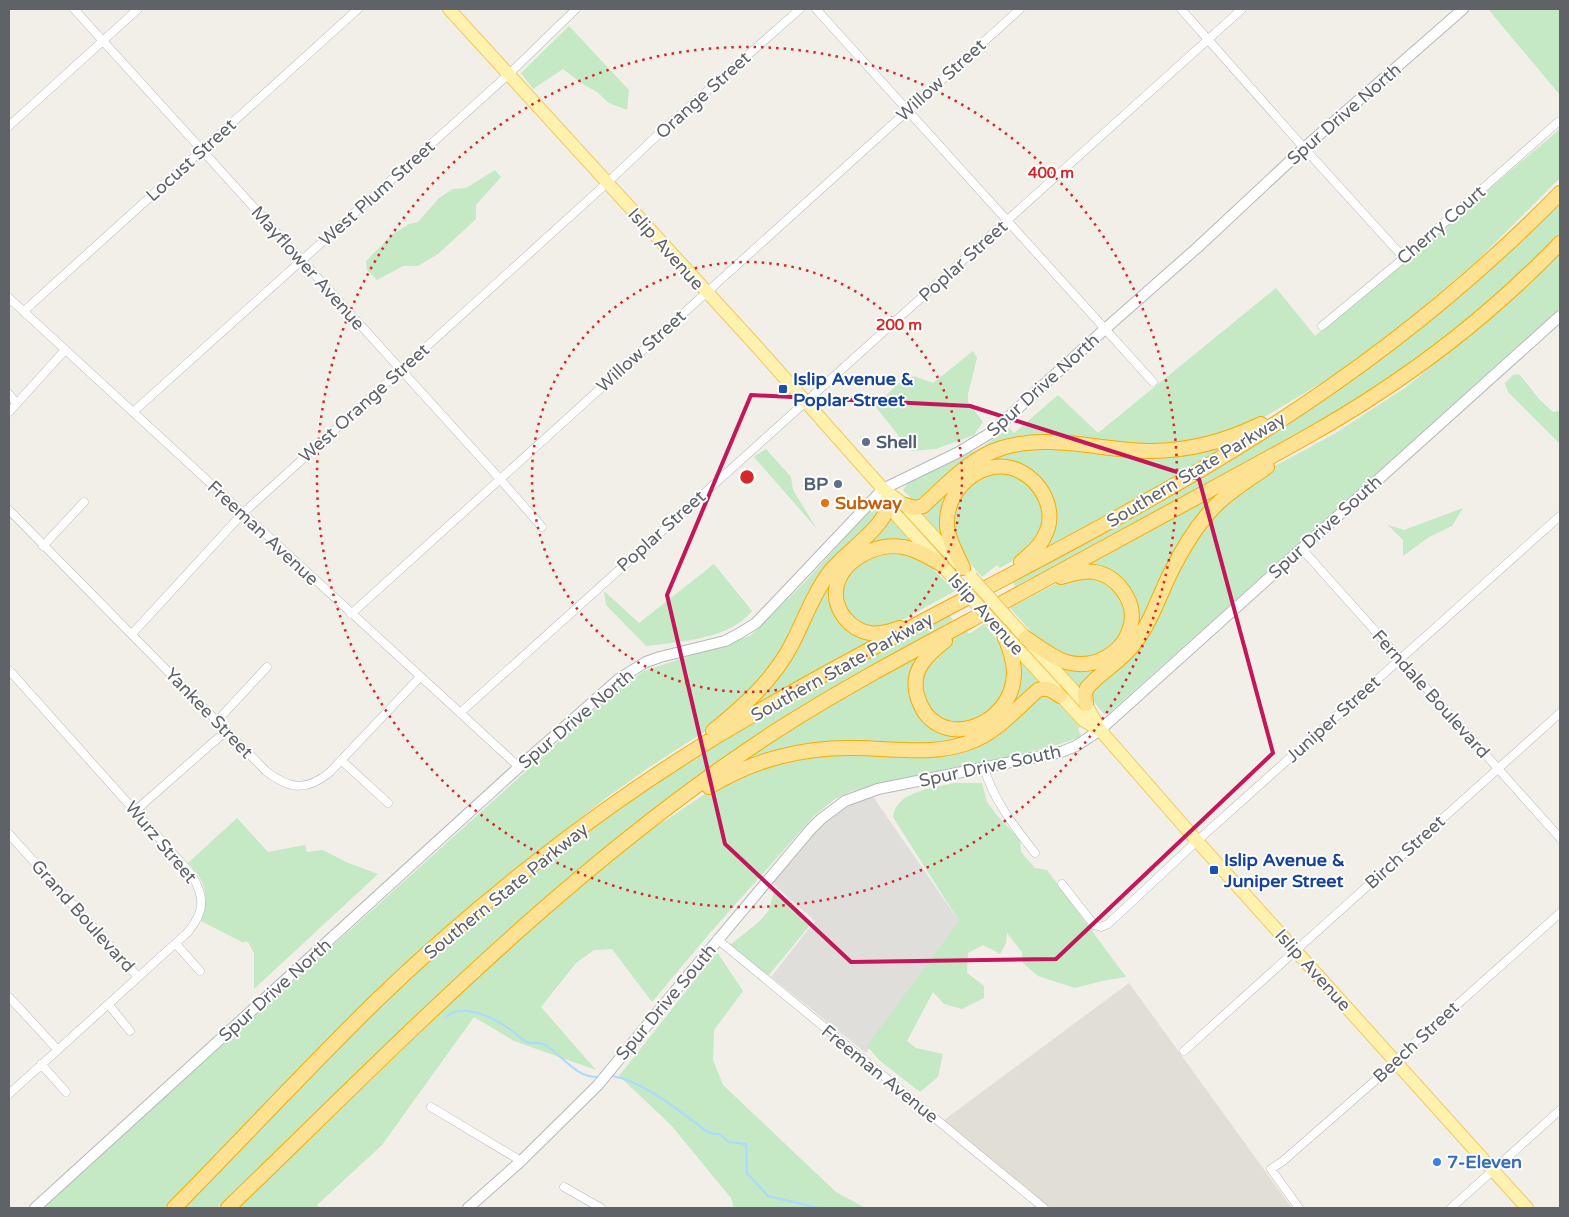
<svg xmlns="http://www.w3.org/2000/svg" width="1569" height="1217" font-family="'Varela Round',sans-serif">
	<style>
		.industrial { fill: #e0deda }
		.education { fill: #e1ded6 }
		.green { fill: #c5e8c5 }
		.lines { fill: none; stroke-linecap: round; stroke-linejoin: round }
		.stream { stroke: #aadaff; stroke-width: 2 }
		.minor-casing { stroke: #b5b8bc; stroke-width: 9 }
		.tertiary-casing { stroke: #b5b8bc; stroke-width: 12 }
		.primary-casing { stroke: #f2c960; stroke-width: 14 }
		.motorway-casing { stroke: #f9ab00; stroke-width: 16 }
		.minor { stroke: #fff; stroke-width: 8 }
		.tertiary { stroke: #fff; stroke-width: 10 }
		.primary { stroke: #fff2af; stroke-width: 12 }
		.motorway { stroke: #fde293; stroke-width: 14 }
		.primary-bridge-casing { stroke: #f2c960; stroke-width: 14; stroke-linecap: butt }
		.primary-bridge { stroke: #fff2af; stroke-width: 12 }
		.marked { fill: none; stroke: #c2185b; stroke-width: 4; stroke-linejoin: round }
		.ring { fill: none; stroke: #d62828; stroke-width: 2.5; stroke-dasharray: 2.5 5 }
		.transit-dot { fill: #1a4fb4; stroke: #fff; stroke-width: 2 }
		.service-dot { fill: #5c6f8a; stroke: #fff; stroke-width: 2 }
		.food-dot { fill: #e8710a; stroke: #fff; stroke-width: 2 }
		.shop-dot { fill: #3f7fe0; stroke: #fff; stroke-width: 2 }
		.labels { text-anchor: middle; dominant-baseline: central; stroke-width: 4; stroke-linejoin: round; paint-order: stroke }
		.street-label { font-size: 18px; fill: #5f6368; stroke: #fff }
		.transit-label { font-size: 18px; font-weight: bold; fill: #164399; stroke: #fff; text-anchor: start }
		.service-label { font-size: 18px; font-weight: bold; fill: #4e5e75; stroke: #fff; text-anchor: start }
		.food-label { font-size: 18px; font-weight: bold; fill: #c56008; stroke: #fff; text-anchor: start }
		.shop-label { font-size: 18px; font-weight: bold; fill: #366cbe; stroke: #fff; text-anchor: start }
		.centre { fill: #d62828; stroke: #fff; stroke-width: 2.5 }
		.ring-label { font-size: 15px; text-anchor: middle; font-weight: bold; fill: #d62828; stroke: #fff; stroke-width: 4; stroke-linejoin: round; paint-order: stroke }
	</style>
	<rect width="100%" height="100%" fill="#f1efe8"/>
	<path class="industrial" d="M872 795 963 927 866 1053 771 977 815 921 772 883 823 823 849 805Z"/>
	<path class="education" d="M1129 983 1292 1208H1050L944 1120Z"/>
	<path class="green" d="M1488 9H1560V95Z
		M569 26 629 90 627 110 609 103 597 92 581 83 563 69 533 89 521 73Z
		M1560 129V178L1477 261 1407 321 1336 374 1253 424 1224 435 1165 447 1024 439 916 504 903 490 908 483 982 447 1009 428 1014 433 1058 395 1098 433 1276 288 1315 336Z
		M495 170 501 177 476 205V219L438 254 418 266H403L377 280 367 270 366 261 393 234 409 224 418 222 439 198 453 189 466 188Z
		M1560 200V233L1550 245 1484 307 1416 361 1354 403 1015 587 1012 580 1276 430Z
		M1560 253V308L1285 556 1109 713 1104 714 1087 694 1114 668 1175 567 1215 512 1266 471 1334 434 1405 388 1517 296Z
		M973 351 977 358 968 394V402L983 422 974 435 936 449 911 451 875 406 901 381 914 376 933 383Z
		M1519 374 1540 400 1553 412 1560 411V444L1508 392 1505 383 1513 375Z
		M1223 442 1225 447 1216 453 1145 494 1042 549 1052 521 1021 469 965 475 945 534 940 535 920 514 982 460 1032 445 1121 453Z
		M766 449 791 477 793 490 817 529 754 457Z
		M999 471 1017 474 1031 484 1045 513 1043 526 1035 545 1021 556 1000 568 997 565 982 577C962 555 941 526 958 497 960 493 963 487 967 485 976 479 989 475 999 471Z
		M1222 489 1141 626 1081 688 1077 687 1056 662 1070 667 1127 640 1129 599 1087 568V563Z
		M874 506 878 508 883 514 859 535 771 669 710 728 651 766 606 798 522 864 428 944 320 1048 164 1208H42L616 690 644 671 750 636 804 583Z
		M1463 508 1452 526 1429 537 1403 556V540L1388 525 1404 530Z
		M889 518 893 520 931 556 878 544 831 590 868 638 869 641 859 648 750 709 747 705 824 585Z
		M900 549 926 562 955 591 889 627H858L840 607 846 571 863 557Z
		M714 564 752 611C730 639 679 642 646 646L606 605 604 591 639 623Z
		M1069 577 1098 578 1112 587 1123 601 1125 616 1123 631 1115 645 1101 656 1070 660 1043 645 1010 608Z
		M949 614 953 620 812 700 721 760 636 822 557 888 487 950 217 1208H183C251 1137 318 1066 388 997 422 965 459 934 496 904 537 870 579 836 623 805 728 734 838 674 949 614Z
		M984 624 999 642 1004 651 1007 660 1010 681 999 707 976 723 956 727 924 708 919 672 941 645 967 631 969 634Z
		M916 654 918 658 909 689 914 708 926 722 947 732 999 716 1017 663H1021L1024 660 1044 681 997 722 962 741 751 762 748 758C801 718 860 687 916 654Z
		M1040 692 1049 693 1080 727 1078 729 1081 735 1078 738 1060 744 1001 759 877 785 852 791 835 799 814 816 709 934 652 1002 612 949 594 950 576 963 541 1007 596 1070 514 1041 474 1017 382 1145 317 1205 319 1208H237L515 942 639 836 668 819 712 789 750 770 832 752 956 750Z
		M954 783H982L987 802 995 813 1020 840 1021 852 1035 868 1047 870 1126 977 1102 981 1075 988 1038 976 1023 963 1022 952 1007 933 1006 943 1000 954 983 945 968 953 967 973 984 986V998L962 1009 944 1004 933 992 907 1041 916 1048 943 1054 938 1077 920 1092 879 1060 867 1046 959 921 893 817C896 791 933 788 954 783Z
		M237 818 268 852 305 845 307 852 323 850 346 862 378 874 254 989V953L248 942 245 941 244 943 201 921C209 895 207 883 188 863Z
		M774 891 810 921 811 924 768 976 730 945 760 921 769 910Z
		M717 952 743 991 714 1030 713 1060 723 1085 836 1192 865 1208H734L731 1198 671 1125 619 1076Z"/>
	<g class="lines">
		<path class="stream" d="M447 1016C464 1002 496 1019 511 1030 516 1034 521 1039 527 1042 532 1044 540 1042 545 1045 562 1055 575 1077 597 1077
			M612 1076C643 1081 681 1112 706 1131L714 1134H719L729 1142 746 1144 747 1173 768 1196 818 1208"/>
		<defs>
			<path id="minor" d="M74 9 500 479 542 527
				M816 9 1153 382
				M1181 9 1304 148 1404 258
				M9 126 138 9
				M9 298 519 767
				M24 311 358 9
				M1322 326 1404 258 1558 122
				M9 394 16 403
				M9 412 65 350
				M133 412 509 74 576 9
				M9 510 266 771C289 789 306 792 330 772L420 677
				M43 546 84 502
				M1302 549 1560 838
				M351 614 1020 9
				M132 634 242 514 607 183 664 129 800 9
				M9 670 192 875C205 898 205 911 188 932L9 1094
				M460 713 1242 9
				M217 721 267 667
				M341 760 388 803
				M984 768C994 801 1014 826 1035 853
				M135 811 226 731
				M9 834 138 977
				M1062 884 1094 925 1101 927 1108 924 1197 841 1560 516
				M717 939 1044 1208
				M176 944 200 971
				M9 997 57 1049
				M109 1005 130 1031
				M1184 1051 1560 713
				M41 1064 66 1092
				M431 1107 521 1161
				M564 1187 601 1208
				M1299 1208 1271 1169 1283 1161 1386 1071 1404 1052 1560 913
				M1451 1208 1560 1110"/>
			<path id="tertiary" d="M35 1208 519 767 620 678 646 662 660 657 725 641 740 633 756 623 883 489 959 452 992 432 1105 329 1198 247 1304 148 1463 9
				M468 1208 521 1161 598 1085 676 990 810 830 821 819 845 801 878 789 1061 752 1076 746 1100 730 1560 316"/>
			<path id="primary" d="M449 9 759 349 883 489 905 505 959 564
				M886 499 888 506 955 580
				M1005 615 1086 704 1100 730 1197 841 1527 1208
				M1005 635 1083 720 1099 730"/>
			<path id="motorway" d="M905 505 915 508 923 506C947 484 970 458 1002 448 1044 435 1089 447 1131 450 1176 454 1220 444 1261 424
				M963 568C957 554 948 540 947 525 945 491 980 457 1015 469 1041 479 1059 511 1044 537 1039 548 1030 554 1021 562
				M900 628C890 631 880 635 870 633 850 630 834 610 836 590 840 560 877 542 903 547 917 549 930 558 941 564
				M1026 638C1039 647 1051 657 1066 662 1094 670 1125 653 1131 624 1136 601 1117 576 1095 572 1084 570 1072 574 1061 577
				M945 641C928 654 910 670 917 695 933 755 1013 729 1014 673 1014 659 1009 646 1003 633
				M1086 704 1085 693 1087 688C1101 671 1121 662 1134 644 1150 624 1158 599 1169 576 1181 551 1196 526 1215 506 1230 491 1250 479 1267 467
				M713 731C743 707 774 679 792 644 804 621 813 594 829 573 844 553 883 529 888 506
				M709 787C752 760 803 747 854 748 894 748 937 757 975 740 999 730 1018 707 1038 690 1048 687 1052 690 1060 696
				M174 1208C241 1140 306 1070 374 1003 473 907 592 813 709 741 892 629 1090 543 1270 427 1375 360 1473 282 1560 193
				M228 1208C403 1039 573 862 779 729 845 687 913 651 982 614 1057 573 1133 532 1208 491 1264 460 1321 431 1374 396 1442 352 1504 301 1560 243"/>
		</defs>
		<use href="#minor" class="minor-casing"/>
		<use href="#tertiary" class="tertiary-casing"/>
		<use href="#primary" class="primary-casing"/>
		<use href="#motorway" class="motorway-casing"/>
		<use href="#minor" class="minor"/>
		<use href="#tertiary" class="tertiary"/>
		<use href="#primary" class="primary"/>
		<use href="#motorway" class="motorway"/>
		<defs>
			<path id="primary-bridge" d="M971 577 1005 615
				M955 580 1003 633"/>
		</defs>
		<use href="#primary-bridge" class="primary-bridge-casing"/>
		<use href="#primary-bridge" class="primary-bridge"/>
	</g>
	<path class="marked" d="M751 395 970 406 1199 479 1273 753 1056 959 851 962 725 844 667 595Z"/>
	<g class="ring">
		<circle cx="747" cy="477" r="215"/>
		<circle cx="747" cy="477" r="430"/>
	</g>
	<g class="transit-dot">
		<rect x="778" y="384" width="10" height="10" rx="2.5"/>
		<rect x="1209" y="865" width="10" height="10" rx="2.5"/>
	</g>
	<g class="service-dot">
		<circle cx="866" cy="442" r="5"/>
		<circle cx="838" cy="484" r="5"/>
	</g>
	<circle class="food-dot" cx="825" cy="503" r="5"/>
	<circle class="shop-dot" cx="1437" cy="1162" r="5"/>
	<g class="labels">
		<g class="street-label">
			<text transform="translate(941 80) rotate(-42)">Willow Street</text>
			<text transform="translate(703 95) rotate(-42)">Orange Street</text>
			<text transform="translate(1344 114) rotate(-41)">Spur Drive North</text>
			<text transform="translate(191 160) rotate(-42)">Locust Street</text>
			<text transform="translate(377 193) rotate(-42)">West Plum Street</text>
			<text transform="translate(1441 225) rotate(-41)">Cherry Court</text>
			<text transform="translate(666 249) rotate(48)">Islip Avenue</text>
			<text transform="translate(963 261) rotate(-42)">Poplar Street</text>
			<text transform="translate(308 268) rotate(48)">Mayflower Avenue</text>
			<text transform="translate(641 351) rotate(-42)">Willow Street</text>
			<text transform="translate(1043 385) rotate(-42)">Spur Drive North</text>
			<text transform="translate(364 403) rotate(-42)">West Orange Street</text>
			<text transform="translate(1196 470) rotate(-31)">Southern State Parkway</text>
			<text transform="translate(1325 527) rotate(-42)">Spur Drive South</text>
			<text transform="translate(661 531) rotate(-42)">Poplar Street</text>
			<text transform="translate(263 533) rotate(43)">Freeman Avenue</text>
			<text transform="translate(986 614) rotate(48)">Islip Avenue</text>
			<text transform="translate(842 667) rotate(-29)">Southern State Parkway</text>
			<text transform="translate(1431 694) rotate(48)">Ferndale Boulevard</text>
			<text transform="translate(209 713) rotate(46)">Yankee Street</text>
			<text transform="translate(576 719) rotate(-40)">Spur Drive North</text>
			<text transform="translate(1333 719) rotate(-42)">Juniper Street</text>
			<text transform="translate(990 766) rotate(-12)">Spur Drive South</text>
			<text transform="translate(161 842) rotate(50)">Wurz Street</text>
			<text transform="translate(1405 852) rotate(-42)">Birch Street</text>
			<text transform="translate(506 891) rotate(-39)">Southern State Parkway</text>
			<text transform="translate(83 916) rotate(48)">Grand Boulevard</text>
			<text transform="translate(1313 970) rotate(48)">Islip Avenue</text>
			<text transform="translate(275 990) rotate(-42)">Spur Drive North</text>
			<text transform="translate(666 1002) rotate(-50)">Spur Drive South</text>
			<text transform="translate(1416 1042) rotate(-43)">Beech Street</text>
			<text transform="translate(880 1074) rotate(39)">Freeman Avenue</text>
		</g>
		<g class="transit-label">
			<text x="793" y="379">Islip Avenue &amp;<tspan x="793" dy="21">Poplar Street</tspan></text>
			<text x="1224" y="860">Islip Avenue &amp;<tspan x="1224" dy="21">Juniper Street</tspan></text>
		</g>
		<g class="service-label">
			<text x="876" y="442">Shell</text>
			<text x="828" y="484" text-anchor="end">BP</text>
		</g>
		<g class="food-label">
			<text x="835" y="503">Subway</text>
		</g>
		<g class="shop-label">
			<text x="1447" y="1162">7-Eleven</text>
		</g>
	</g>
	<circle cx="747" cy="477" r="8" class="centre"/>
	<g class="ring-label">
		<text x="1051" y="178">400 m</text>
		<text x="899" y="330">200 m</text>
	</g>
	<rect width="1569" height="1217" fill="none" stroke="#5f6368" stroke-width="20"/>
</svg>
